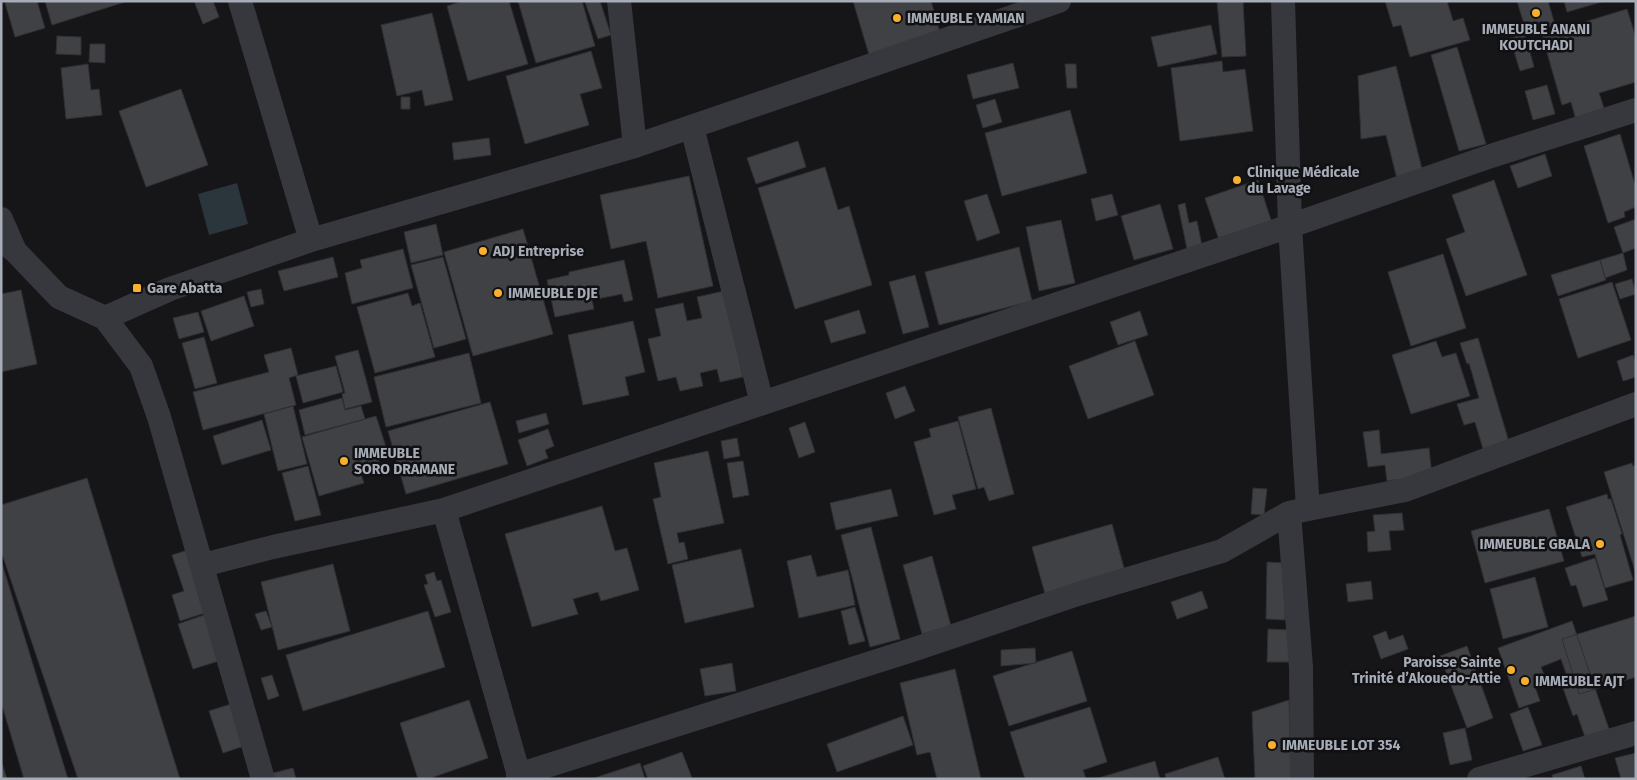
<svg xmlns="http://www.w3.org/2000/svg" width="1637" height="780" font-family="'Fira Sans',sans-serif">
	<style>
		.water { fill: #2b353c }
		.building { fill: #404145; stroke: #303034 }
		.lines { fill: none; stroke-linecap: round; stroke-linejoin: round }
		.minor { stroke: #37383d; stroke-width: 24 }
		.poi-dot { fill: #f8b02e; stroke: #111113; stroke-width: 2 }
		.labels { text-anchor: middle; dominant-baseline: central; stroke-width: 5; stroke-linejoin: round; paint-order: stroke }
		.poi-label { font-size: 14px; font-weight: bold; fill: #a7adb8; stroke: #111113; text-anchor: start }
	</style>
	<rect width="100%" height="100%" fill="#161618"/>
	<path class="water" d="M237 183 248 224 209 235 198 194Z"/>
	<path class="building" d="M10 1H37L45 28 15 37 5 3Z
		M45 1H128L52 25Z
		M194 1H213L219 17 203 24Z
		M463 1H509L528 64 468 81 447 6Z
		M518 1H582L595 46 536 63Z
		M588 1H600L611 35 598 39 585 2Z
		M853 1H931L941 36 870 58Z
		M1217 1H1243L1246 56 1222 57Z
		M1385 1H1447L1453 21 1463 18 1470 40 1410 57 1401 25 1393 27Z
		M1517 1H1548L1555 25 1527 34Z
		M1564 1H1605L1567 12Z
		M1627 9 1636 38V82L1599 93 1605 111 1576 120 1571 102 1562 105 1542 35Z
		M432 13 453 100 425 106 422 90 397 96 381 25Z
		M1211 25 1217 54 1158 67 1151 37Z
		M1525 34 1534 67 1520 71 1510 38Z
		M57 36 81 37V55L56 54Z
		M90 44H105V63L89 62Z
		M1457 47 1486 144 1459 151 1431 55Z
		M591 51 602 88 580 94 589 125 525 144 506 76Z
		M1222 61 1223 72 1245 69 1253 131 1180 141 1171 68Z
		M1013 63 1019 88 973 99 967 75Z
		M88 64 91 90 99 89 102 115 66 119 61 68Z
		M1065 64H1076L1077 88H1067Z
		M1396 66 1424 177 1398 183 1386 135 1361 139 1358 76Z
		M1547 85 1555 114 1533 120 1525 91Z
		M181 89 208 165 146 187 119 111Z
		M401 97H410V109H401Z
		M995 99 1002 122 983 128 976 105Z
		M1070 110 1087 173 1002 196 985 133Z
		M1620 134 1636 188V207L1624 212 1625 217 1608 223 1584 146Z
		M489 138 491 155 454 160 452 143Z
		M798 141 806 167 756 184 747 158Z
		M1545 154 1552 176 1518 188 1510 166Z
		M825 167 838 210 849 206 872 285 795 309 758 188Z
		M689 176 713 286 658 298 646 241 611 249 600 195Z
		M1258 180 1273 226 1220 243 1205 198Z
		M1494 180 1527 275 1466 296 1446 239 1465 232 1452 195Z
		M987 194 1000 233 977 241 964 201Z
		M1112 194 1118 215 1096 221 1091 199Z
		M1185 203 1189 223 1197 221 1203 251 1188 254 1178 205Z
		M1160 204 1173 249 1134 260 1121 216Z
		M1636 219V248L1623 253 1614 227Z
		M1061 220 1075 283 1039 291 1026 227Z
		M436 224 443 255 411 263 404 232Z
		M523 229 553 334 473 356 444 252Z
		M1019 247 1032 301 939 325 925 272Z
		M403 249 413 288 352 304 345 273 362 268 360 260Z
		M1623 253 1627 270 1605 278 1600 260Z
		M1443 254 1466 328 1411 346 1388 272Z
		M333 257 338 277 284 291 278 271Z
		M443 257 466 339 434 348 411 265Z
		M624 260 633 300 624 302 622 294 592 300 594 309 555 317 547 280 569 275V272Z
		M1600 260 1606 280 1558 296 1551 275Z
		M915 275 929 327 903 334 889 282Z
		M1632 279 1636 294 1620 299 1615 284Z
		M1612 282 1631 340 1578 358 1559 299Z
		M261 289 264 304 251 307 247 292Z
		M21 290 37 364 1 372V294Z
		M724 291 743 377 720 382 717 369 700 373 703 386 680 391 676 377 658 381 648 339 661 336 655 309 683 303 687 321 702 318 697 297Z
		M408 293 412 306 420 303 435 357 375 373 357 307Z
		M244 296 254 326 211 341 201 311Z
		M859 310 866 333 831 343 824 321Z
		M1140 311 1148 335 1118 345 1110 322Z
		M198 312 204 332 179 339 173 318Z
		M633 321 645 372 625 377 629 395 583 405 568 335Z
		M204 337 217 383 195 389 182 343Z
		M1478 338 1509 442 1483 449 1475 422 1464 425 1457 404 1479 398 1469 363 1467 364 1460 343Z
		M1135 341 1154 395 1088 419 1069 366Z
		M1436 341 1442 357 1456 353 1470 396 1411 414 1392 355Z
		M291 348 298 375 289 378 296 405 203 430 193 392 269 372 264 355Z
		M358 350 372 402 345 409 342 394 345 393 335 356Z
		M469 353 481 403 386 427 374 377Z
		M1633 355 1636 363V377L1623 381 1617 361Z
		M336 366 343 392 303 403 296 376Z
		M905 386 915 411 895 419 886 393Z
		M342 398 345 410 361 406 365 419 305 435 299 410Z
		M490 402 508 464 406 494 388 431Z
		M293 406 307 464 278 471 264 414Z
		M991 408 1014 494 989 501 984 487 978 489 958 417Z
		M546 413 549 424 519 433 516 421Z
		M376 416 387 450 377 453 381 469 361 475 364 483 319 496 302 437Z
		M262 420 271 450 222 465 213 436Z
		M958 421 976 489 952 495 956 509 934 515 914 442 931 437 929 429Z
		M805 422 815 452 799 458 789 428Z
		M548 429 554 446 545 450 548 458 527 466 518 440Z
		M1379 430 1381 454 1429 448 1432 475 1387 481 1385 465 1368 467 1363 432Z
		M737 438 740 456 724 459 721 441Z
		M708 451 724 523 677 533 679 543 684 542 688 559 668 564 653 499 661 497 654 463Z
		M743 461 749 495 733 498 727 463Z
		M1632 463 1633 466 1636 465V574L1604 472Z
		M308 466 321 515 295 521 282 473Z
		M87 478 180 779H78L1 551V505Z
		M1253 488 1267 489 1264 515 1251 514Z
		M891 489 898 516 836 530 830 503Z
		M1607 494 1608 499H1611L1622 534 1620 535 1633 580 1605 588 1595 554 1582 557 1566 507Z
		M602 506 615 551 627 548 639 590 601 601 598 592 573 599 578 614 532 627 505 534Z
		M1549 509 1564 561 1485 583 1471 531Z
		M1402 513 1404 530 1389 531 1391 550 1368 552 1367 532 1375 531 1373 515Z
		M1112 524 1127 579 1047 601 1032 547Z
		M871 527 900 639 870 647 841 535Z
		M191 549 211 611 180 621 172 595 184 591 172 555Z
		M741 549 754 607 685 623 672 565Z
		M811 555 817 577 848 570 855 605 799 618 787 561Z
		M932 556 951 626 922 634 903 565Z
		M1595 558 1608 600 1583 607 1576 585 1571 586 1565 568Z
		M1 560 68 779H24L1 702Z
		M1267 562 1286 563 1285 620 1266 619Z
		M333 564 350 631 278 650 261 582Z
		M434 572 437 581 441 580 451 612 435 617 424 585 428 584 425 575Z
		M1535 577 1548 627 1503 639 1490 589Z
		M1371 581 1373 599 1348 602 1346 584Z
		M1202 591 1208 608 1177 619 1171 602Z
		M855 607 865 641 849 645 841 611Z
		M266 611 272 627 261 630 255 614Z
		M428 611 445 667 303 711 286 655Z
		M207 614 222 660 193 669 178 624Z
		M1636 616V677L1579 694 1562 639Z
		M1572 621 1610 732 1586 740 1577 714 1573 716 1562 685 1569 682 1561 659 1541 667 1546 679 1534 684 1540 701 1519 708 1498 648Z
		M1268 629 1290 630 1289 662H1267Z
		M1386 631 1389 640 1403 635 1408 649 1381 659 1373 636Z
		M1467 646 1493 718 1467 728 1440 656Z
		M1035 648 1036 663 1001 666V650Z
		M1072 651 1087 701 1009 726 993 676Z
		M732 663 736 691 705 696 700 669Z
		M955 669 981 779H937L930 752 917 755 900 683Z
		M272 675 279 696 268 700 261 678Z
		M469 700 488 758 428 779H418L400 723Z
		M1289 700 1291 779H1255L1252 712Z
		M234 703 247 745 223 753 209 711Z
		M1090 707 1107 762 1083 770 1086 779H1025L1010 732Z
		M1528 707 1542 745 1523 751 1510 714Z
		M903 716 913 745 837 772 827 744Z
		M1465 728 1472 760 1450 765 1443 733Z
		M682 752 692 778 648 779 643 766Z
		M1636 753V779H1621L1615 758Z
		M1218 757 1225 779H1166L1165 774Z
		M1 760 7 779H1Z
		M1155 761 1160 779H1095Z
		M640 763 645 779H591Z
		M1581 766 1585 779H1553L1552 775Z
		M293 768 296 779H275L273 773Z"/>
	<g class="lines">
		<path class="minor" d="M240 1 311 240
			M619 1 635 146
			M1283 1 1290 226 1308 509 1289 513 1301 667 1302 779
			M692 127 762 403
			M1 219 15 251
			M1 240 15 251 59 297 105 318 170 289 311 240 635 146 1059 1
			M105 318 141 366 159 417 263 779
			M1308 509 1405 490 1636 404
			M444 510 520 779
			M203 565 273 547 444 510 1290 226 1491 156 1636 110
			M518 775 912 650 1078 594 1222 551 1289 513
			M1479 779 1636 733"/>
	</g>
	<g class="poi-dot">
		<circle cx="1536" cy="13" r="5"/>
		<circle cx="897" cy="18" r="5"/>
		<circle cx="1237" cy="180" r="5"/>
		<circle cx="483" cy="251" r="5"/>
		<rect x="132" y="283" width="10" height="10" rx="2.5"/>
		<circle cx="498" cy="293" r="5"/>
		<circle cx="344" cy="461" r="5"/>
		<circle cx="1600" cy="544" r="5"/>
		<circle cx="1511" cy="670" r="5"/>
		<circle cx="1525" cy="681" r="5"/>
		<circle cx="1272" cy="745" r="5"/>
	</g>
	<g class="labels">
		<g class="poi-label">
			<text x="907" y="18">IMMEUBLE YAMIAN</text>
			<text x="1536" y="29" text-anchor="middle">IMMEUBLE ANANI<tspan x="1536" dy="16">KOUTCHADI</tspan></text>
			<text x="1247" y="172">Clinique Médicale<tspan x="1247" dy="16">du Lavage</tspan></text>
			<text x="493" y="251">ADJ Entreprise</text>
			<text x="147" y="288">Gare Abatta</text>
			<text x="508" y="293">IMMEUBLE DJE</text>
			<text x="354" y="453">IMMEUBLE<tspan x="354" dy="16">SORO DRAMANE</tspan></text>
			<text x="1590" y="544" text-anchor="end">IMMEUBLE GBALA</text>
			<text x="1501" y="662" text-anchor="end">Paroisse Sainte<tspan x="1501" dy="16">Trinité d’Akouedo-Attie</tspan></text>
			<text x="1535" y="681">IMMEUBLE AJT</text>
			<text x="1282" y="745">IMMEUBLE LOT 354</text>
		</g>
	</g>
	<rect width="1637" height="780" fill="none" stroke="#a7adb8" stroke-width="5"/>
</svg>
